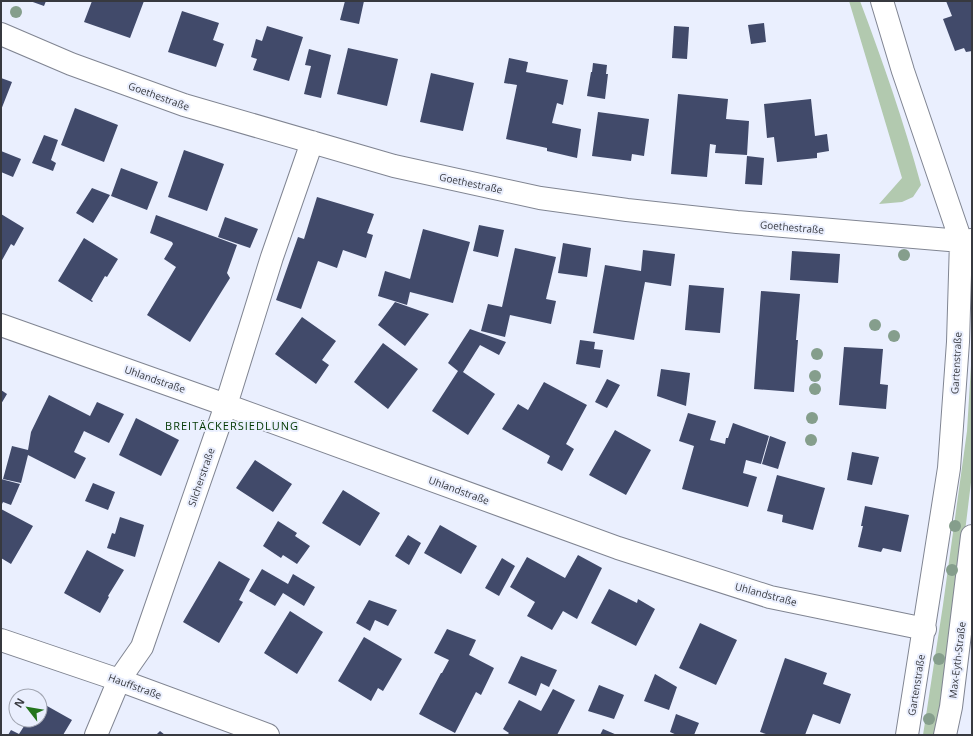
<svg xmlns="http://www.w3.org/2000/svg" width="973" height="736" font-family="'Open Sans',sans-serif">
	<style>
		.green { fill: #b2c9af }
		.building { fill: #414a6a }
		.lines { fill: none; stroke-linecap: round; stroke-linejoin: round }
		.minor-casing { stroke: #808592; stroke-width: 24 }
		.minor { stroke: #fff; stroke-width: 22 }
		.tree { fill: #859e8c }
		.labels { text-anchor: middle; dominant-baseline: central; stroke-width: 4; stroke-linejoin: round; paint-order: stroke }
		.street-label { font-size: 10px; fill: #37393f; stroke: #eaeffe }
		.neighbourhood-label { font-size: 11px; letter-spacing: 1px; fill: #003700; stroke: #eaeffe }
	</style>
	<rect width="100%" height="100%" fill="#eaeffe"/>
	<path class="green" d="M849 1H860C883 62 904 122 921 185L913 197 902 202 879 204 902 178Z
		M972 349V474L956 606 936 735H923L943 605 967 431Z"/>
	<path class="building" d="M30 1H46L44 6Z
		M92 1H144L130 38 84 22Z
		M345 1H364L359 24 340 20Z
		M946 1H972V51L966 52 964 48 955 51 943 19 952 16Z
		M182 11 219 23 213 40 224 44 216 67 168 52Z
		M764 23 766 42 751 44 748 25Z
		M267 26 303 37 289 81 253 70 257 59 251 57 256 39 262 41Z
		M674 26 689 27 687 59 672 58Z
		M348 48 398 59 387 106 337 94Z
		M309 49 331 55 321 98 304 94 311 66 305 65Z
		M509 58 528 62 526 72 568 80 563 105 557 103 552 123 581 129 577 158 547 151V148L506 139 517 85 504 83Z
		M593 63 607 65 606 74H608L605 99 587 96 591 72H592Z
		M431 73 474 83 463 131 420 122Z
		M1 78 12 82 1 110Z
		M678 94 728 99 726 119 749 121 747 155 715 153 716 145 710 144 707 177 671 174Z
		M811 99 815 136 827 134 829 151 817 153V158L777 162 774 137 767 138 764 104Z
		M75 108 118 125 104 162 61 145Z
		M598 112 649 119 644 156 632 154 631 161 592 156Z
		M44 135 58 140 51 160 56 163 53 171 32 163Z
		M184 150 224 164 207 211 168 197Z
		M1 151 21 159 13 177 1 172Z
		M747 156 764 158 762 185 745 184Z
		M121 168 158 182 147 210 111 196Z
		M92 188 110 195 93 223 76 213Z
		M317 197 374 214 367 233 373 235 366 258 343 250 337 268 318 261 301 309 276 300 298 237 304 239Z
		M1 214 24 228 14 246 11 244 1 262Z
		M156 215 237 245 227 273 230 278 190 342 147 315 176 267 164 259 173 244 172 242 150 233Z
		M225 217 258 229 250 248 218 237Z
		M479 225 504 230 498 257 473 251Z
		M423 229 470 242 453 303 410 292 407 305 378 296 385 271 410 279Z
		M84 238 118 259 107 277 105 276 91 300 93 301 92 302 58 281Z
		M563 243 591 248 587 277 558 273Z
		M515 248 556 257 546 299 556 301 551 324 510 315 505 337 481 331 488 304 502 307Z
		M643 250 675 254 671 286 645 282 634 340 593 333 605 265 641 271Z
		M792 251 840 254 838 283 790 280Z
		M689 285 724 288 720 333 685 330Z
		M761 291 800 294 796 340H798L794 392 754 389Z
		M395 302 429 314 405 346 378 325Z
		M302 317 336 341 322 360 329 365 316 384 275 354Z
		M470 329 506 342 499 355 480 345 463 372 495 394 468 435 432 411 458 371 448 363Z
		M580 340 595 342 594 349 603 350 600 368 576 364Z
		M383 343 418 369 388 409 354 382Z
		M844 347 883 349 880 384 888 385 886 409 839 405Z
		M661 369 690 373 686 406 657 396Z
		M607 379 620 385 607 408 595 402Z
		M544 382 587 405 566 444 574 449 562 471 547 463 550 456 502 429 518 404 528 410Z
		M1 390 7 394 1 404Z
		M49 395 90 416 97 402 124 414 109 443 84 431 74 452 86 458 75 479 28 455 21 483 3 479 12 446 28 450 31 432Z
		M688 413 716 421 710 440 725 444 726 438H728L733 423 769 436 761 464 746 460 743 473 757 477 748 507 682 489 694 446 679 441Z
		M136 418 179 440 161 476 119 455Z
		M615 430 651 450 626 495 589 475Z
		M770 436 786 442 778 469 762 464Z
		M852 452 879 457 872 485 847 480Z
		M255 460 292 484 273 512 236 488Z
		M777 475 825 488 813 530 782 522 783 515 767 511Z
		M1 479 20 484 11 505 3 502 1 506Z
		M93 483 115 492 108 510 85 501Z
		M343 490 380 513 360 546 322 523Z
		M865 506 909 515 901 552 883 548 881 552 858 547 863 526H861Z
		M1 509 33 526 11 564 1 558Z
		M120 517 144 525 135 557 107 548 112 533 115 534Z
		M278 521 297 533 295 536 310 546 297 564 283 555 281 558 263 546Z
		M440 525 477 546 461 574 424 553Z
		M408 535 421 543 409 565 395 556Z
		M87 550 124 570 108 596 109 597 100 613 64 593Z
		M578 555 602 568 577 619 563 611 552 630 527 616 535 602 510 587 527 557 565 578Z
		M502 558 515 566 499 596 485 588Z
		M219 561 250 579 239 600 243 602 219 643 183 622Z
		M262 569 288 584 293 574 315 587 304 606 283 593 275 606 249 591Z
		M609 589 637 603 638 599 655 609 636 646 591 623Z
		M369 600 397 610 388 626 375 620 370 631 356 623Z
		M290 611 323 632 297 674 264 653Z
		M700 623 737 640 716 685 679 668Z
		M447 629 476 640 469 655 494 668 481 695 476 692 455 733 419 714 441 673H442L449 660 434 653Z
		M364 637 402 659 383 691 378 688 371 701 338 681Z
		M521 656 557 670 549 687 541 683 536 696 508 683Z
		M785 658 827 673 823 684 851 694 840 724 813 714 805 735H769L760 732Z
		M655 674 677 687 669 710 644 701Z
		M599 685 624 695 614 719 588 711Z
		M553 689 575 700 557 735H507L509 733 503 729 519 700 541 711Z
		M40 702 72 720 63 735H8L11 730 19 734 28 720H40Z
		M676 714 699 723 694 735H677L670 732Z
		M603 729 617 735H600Z
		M160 731 165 735H156Z"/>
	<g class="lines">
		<defs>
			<path id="minor" d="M882 1 903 71 961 241 958 342 949 468 907 735
				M1 34 71 64 184 105 394 166 540 198 627 210 737 222 961 241 972 240
				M1 325 226 405 618 548 770 597 925 629
				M1 640 119 680 268 735
				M96 735 119 680 142 647 226 405 272 257 312 142
				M945 735 951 707 972 536"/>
		</defs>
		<use href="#minor" class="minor-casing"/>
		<use href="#minor" class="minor"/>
	</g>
	<g class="tree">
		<circle cx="16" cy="12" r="6"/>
		<circle cx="904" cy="255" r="6"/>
		<circle cx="875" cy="325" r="6"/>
		<circle cx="894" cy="336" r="6"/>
		<circle cx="817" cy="354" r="6"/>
		<circle cx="815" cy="376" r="6"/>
		<circle cx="815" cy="389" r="6"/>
		<circle cx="812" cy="418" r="6"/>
		<circle cx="811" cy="440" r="6"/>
		<circle cx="955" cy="526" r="6"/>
		<circle cx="952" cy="570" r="6"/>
		<circle cx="939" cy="659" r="6"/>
		<circle cx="929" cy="719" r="6"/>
	</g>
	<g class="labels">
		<g class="street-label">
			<text transform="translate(159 96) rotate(20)">Goethestraße</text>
			<text transform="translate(471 183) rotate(12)">Goethestraße</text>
			<text transform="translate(792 227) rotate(5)">Goethestraße</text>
			<text transform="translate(956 363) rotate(-87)">Gartenstraße</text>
			<text transform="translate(155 379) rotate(19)">Uhlandstraße</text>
			<text transform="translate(201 477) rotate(-71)">Silcherstraße</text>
			<text transform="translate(459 490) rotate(20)">Uhlandstraße</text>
			<text transform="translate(766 594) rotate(15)">Uhlandstraße</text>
			<text transform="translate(957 660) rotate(-83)">Max-Eyth-Straße</text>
			<text transform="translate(916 685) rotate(-81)">Gartenstraße</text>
			<text transform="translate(135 686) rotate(20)">Hauffstraße</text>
		</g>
		<g class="neighbourhood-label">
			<text x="232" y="425">BREITÄCKERSIEDLUNG</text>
		</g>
	</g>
	<rect width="973" height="736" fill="none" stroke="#37393f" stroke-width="4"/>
	<g transform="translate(28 708) rotate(301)"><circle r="19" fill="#eaeffe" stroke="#a2a6b2"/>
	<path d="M0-3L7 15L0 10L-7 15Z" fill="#24751d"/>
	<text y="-6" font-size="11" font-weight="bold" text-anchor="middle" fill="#37393f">N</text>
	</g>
</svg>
